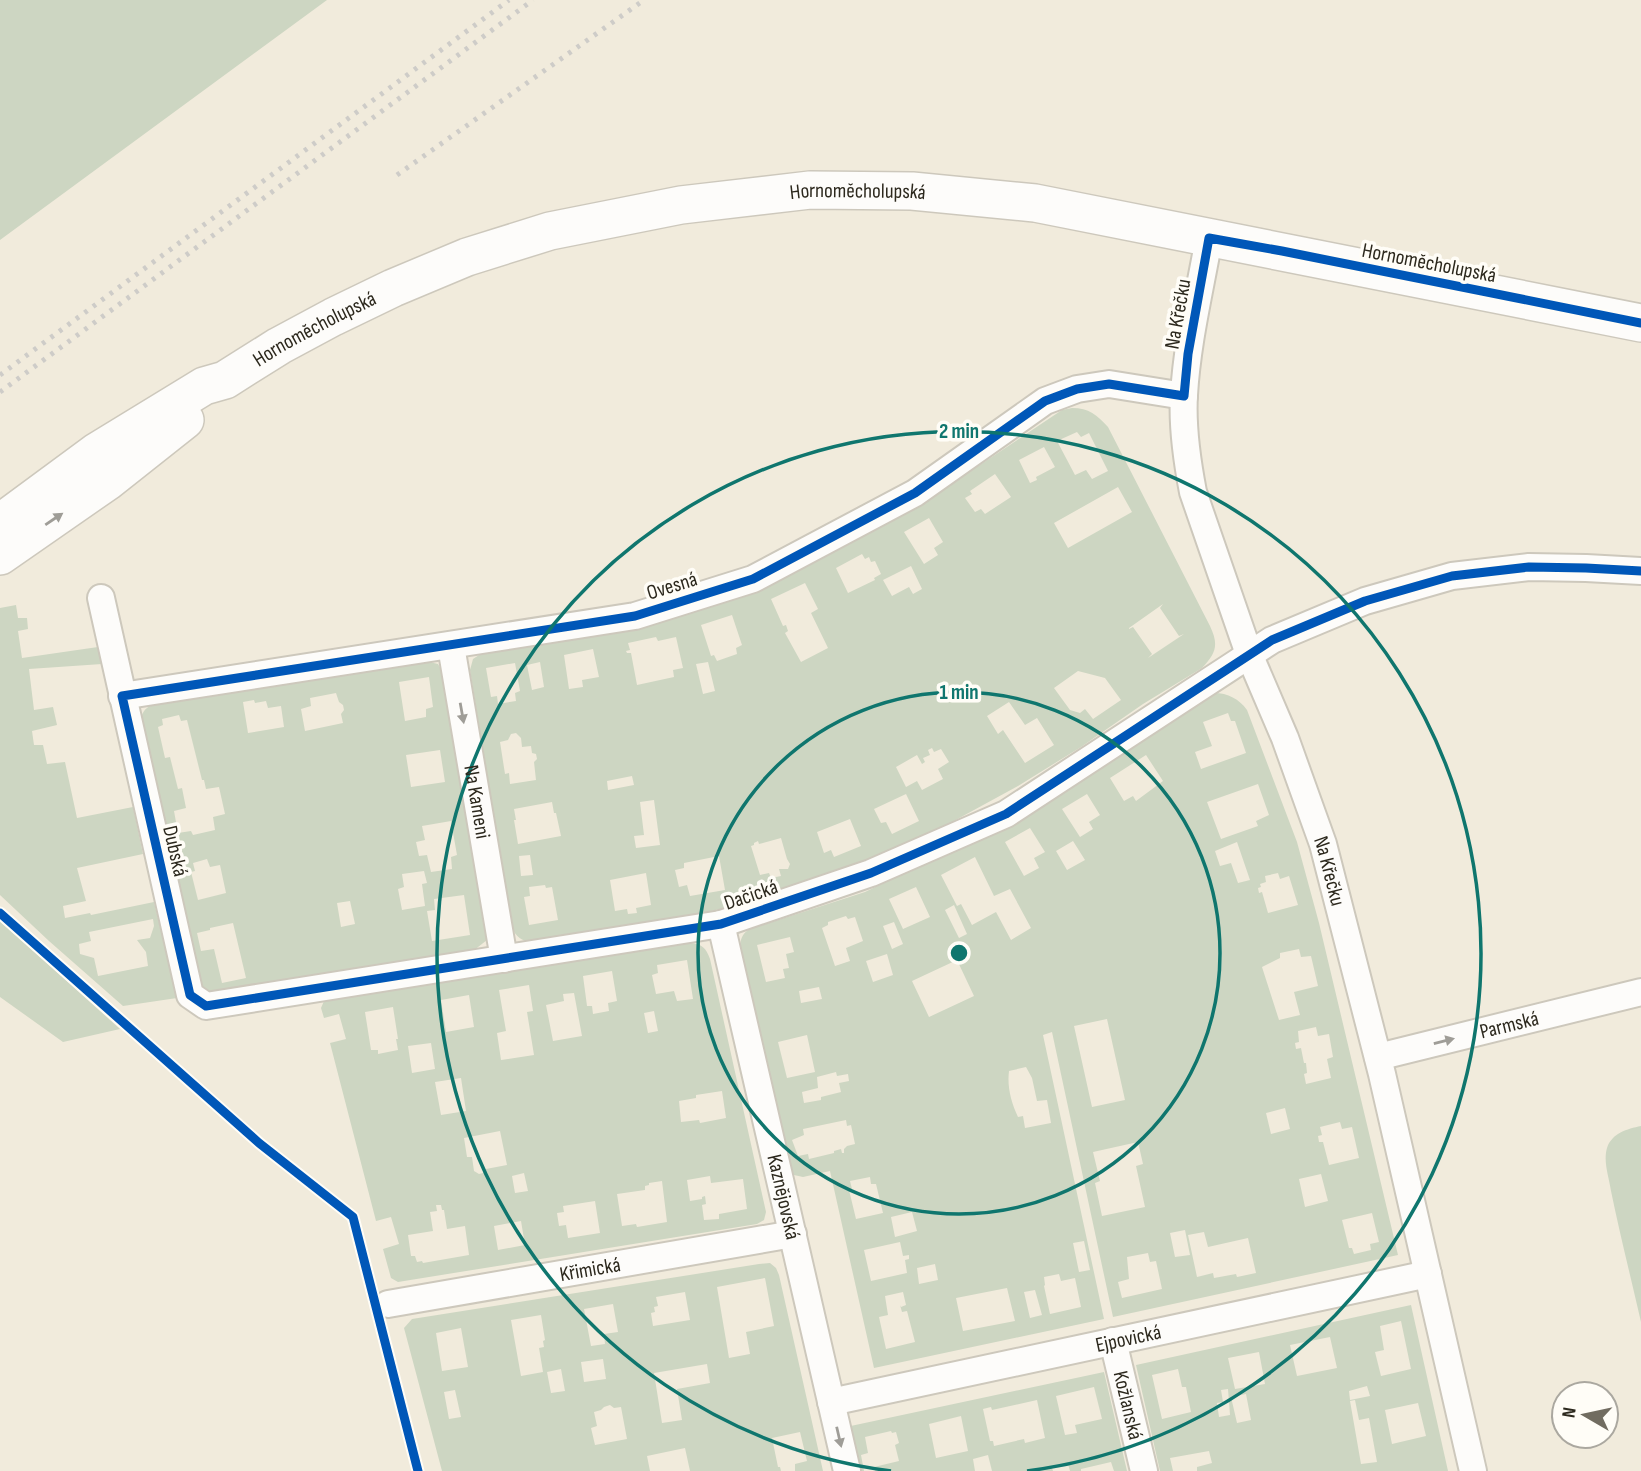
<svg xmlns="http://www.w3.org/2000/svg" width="1641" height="1471" font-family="'Sofia Sans Condensed',sans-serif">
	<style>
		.green { fill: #cdd6c2; fill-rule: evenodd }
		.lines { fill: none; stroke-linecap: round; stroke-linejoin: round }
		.street-casing { stroke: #cdc8bc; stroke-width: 30 }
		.secondary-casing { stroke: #cdc8bc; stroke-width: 40 }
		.street { stroke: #fdfcfa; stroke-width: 26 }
		.secondary { stroke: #fdfcfa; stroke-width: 37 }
		.rail { stroke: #ceccc8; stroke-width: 5; stroke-dasharray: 3.5 7; stroke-linecap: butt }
		.cycleway-casing { stroke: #fffdf7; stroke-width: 13 }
		.cycleway { stroke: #0057b8; stroke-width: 9 }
		.oneway { fill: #9f9d97 }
		.ring { fill: none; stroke: #0f766e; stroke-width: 3.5 }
		.labels { text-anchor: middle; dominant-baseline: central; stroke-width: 7; stroke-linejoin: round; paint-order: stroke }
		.street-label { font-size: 21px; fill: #2c281d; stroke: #fffdf7 }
		.centre { fill: #0f766e; stroke: #fffdf7; stroke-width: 3.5 }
		.ring-label { font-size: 21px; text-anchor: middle; font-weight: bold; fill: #0f766e; stroke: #fffdf7; stroke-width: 7; stroke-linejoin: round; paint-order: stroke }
	</style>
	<rect width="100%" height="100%" fill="#f1ebdc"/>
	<path class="green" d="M0 0H327L0 240Z
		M1072 408C1089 408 1097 415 1108 427L1210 626C1219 645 1216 653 1202 668L1143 704 1081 747 1018 786 952 822 857 866 743 904 670 920 531 942C522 941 516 937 512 928L470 670 473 659 482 653 814 560 879 528 941 491 1062 410ZM1077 432 1081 437 1089 433 1108 471 1092 479 1086 470 1075 475 1057 441ZM1044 447 1055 467 1036 477 1037 480 1030 483 1019 460ZM995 474 1011 497 985 514 981 509 975 512 965 498 972 494 970 491ZM1118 487 1132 512 1068 548 1054 523ZM929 518 943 542 934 548 938 555 924 564 904 532ZM862 554 865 559 869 557 871 562 875 561 881 574 874 578 875 580 848 593 836 568ZM911 566 922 589 913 594 909 587 892 596 883 580ZM805 583 818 609 811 613 828 648 801 662 785 633 788 631 786 625 783 626 771 599ZM1163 604 1160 608 1179 636 1184 634 1148 658 1152 654 1133 627 1129 629V628ZM732 615 742 645 736 648 737 654 717 661 714 655 711 656 701 625ZM656 637 658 641 676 637 683 668 673 670 674 677 637 685 631 653H627L626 651 630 650 628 643ZM593 649 599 677 582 680 583 687 569 689 564 655ZM540 662 544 687 532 690 527 665ZM708 662 715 691 703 694 696 664ZM515 663 520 691 515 693 516 701 498 704 497 696 491 697 486 668ZM1078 671 1105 678 1121 700 1093 719 1085 709 1080 713 1070 710 1054 688ZM1009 702 1025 725 1037 718 1054 745 1025 763 1003 730 998 734 987 716ZM516 733 521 738 522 747 531 746 532 753 536 754 537 759 534 762 536 780 510 784 509 773 505 774 500 742 508 740 511 734ZM932 748 934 752 941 749 949 762 938 769 943 779 922 790 917 781 906 787 896 767 917 755 922 764 925 762 923 758 930 755 928 750ZM632 776 634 785 608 790 607 781ZM906 794 919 821 892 834 886 822 881 823 874 809ZM654 800 660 845 636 848 634 836 644 835 640 802ZM552 802 554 813H556L561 836 518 844 514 820H516L514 809ZM850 819 861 846 834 857 831 850 824 853 817 832ZM781 838 787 859 790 864 788 869H779L781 876 771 878 769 873 760 875 751 846 754 845V843L758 841 759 844ZM530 855 533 875 521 876 519 856ZM719 856 725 890 690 896 687 885 679 887 675 870 684 868V863ZM646 873 651 905 636 908 637 913 628 914 627 909 615 911 610 880ZM545 885 546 888 552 887 558 920 529 925 524 897 530 896 529 887Z
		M16 605 18 618H27L28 629 18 631 22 658 98 647 102 664 29 669 34 710 53 707 57 725 32 731 34 745H43L47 764 65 762 77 818 133 807 143 854 77 868 86 901 63 906 65 918 90 913 91 915 154 902 177 998 123 1006 49 941 0 895V608ZM153 919 154 926 150 938 137 940 146 952 148 966 98 976 94 958 80 954 79 944 91 941 89 932Z
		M425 661 438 664 444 675 488 932 487 940 473 951 209 993 201 988 141 723C141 713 144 709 153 704ZM429 677 433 707 426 709V717L405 721 399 682ZM336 693 339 702 343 705 344 710 341 714 343 723 305 731 301 709 311 706 310 698ZM254 700 255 703 266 701 268 708 281 706 284 727 248 733 243 702ZM179 715 181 721 187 720 202 780H204L206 789 219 787 225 814 213 817 215 830 193 835 191 831 178 833 174 811 186 808 182 788 178 789 170 757 165 758 158 727 163 725 162 719ZM440 750 445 782 411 787 406 755ZM451 821 457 855 451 857 452 869 431 872 427 855 419 856 416 842 425 840 422 826ZM207 859 210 867 220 865 226 893 198 900 191 872 195 871 193 863ZM424 871 427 883 422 884 425 906 402 910 398 889 404 887 402 874ZM464 895 470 935 432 941 427 911 435 910 434 899ZM350 901 355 924 341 927 337 903ZM233 923 246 978 222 983 214 949 201 951 197 933 210 930V928Z
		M1214 693C1228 693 1239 699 1247 710L1297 842 1319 923 1398 1255 1113 1317 1052 1032 1043 1035 1104 1319 874 1368 830 1171 803 1177 794 1175 789 1168 740 946C741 937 743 933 750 929L865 892 923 864 1206 695ZM1228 713 1231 721H1235L1246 753 1201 769 1195 752 1212 746 1203 722ZM1146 755 1163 781 1136 801 1133 796 1124 801 1110 778ZM1258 784 1269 815 1256 821 1258 826 1221 839 1207 802ZM1087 794 1100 815 1089 822 1093 829 1080 837 1062 809ZM1030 828 1045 852 1034 858 1039 868 1024 876 1005 842ZM1073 841 1085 860 1067 870 1056 851ZM1237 842 1250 880 1238 883 1231 863 1220 866 1215 851ZM975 857 994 896 1010 889 1031 928 1011 940 996 912 972 925 961 904 957 906 941 875ZM1278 873 1280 879 1289 876 1298 905 1268 913 1262 892 1259 893 1258 888 1261 887 1260 884 1266 882 1265 876ZM916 887 930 917 903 929 889 899ZM954 905 967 934 959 938 945 910ZM846 916 848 919 855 917 863 941 846 948 850 961 835 966 822 928 828 925V922ZM894 922 903 944 892 949 883 926ZM790 937 794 952 786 954 789 968 783 969 785 978 766 982 757 945ZM1299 949 1301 957 1311 956 1318 986 1294 992 1300 1015 1279 1020 1262 967 1280 958V953ZM887 954 893 975 873 982 866 961ZM957 960 974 996 929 1017 912 981ZM819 987 822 999 801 1003 799 991ZM1107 1019 1125 1100 1092 1107 1074 1026ZM1316 1027 1318 1036 1329 1034 1333 1057 1327 1059 1331 1078 1306 1084 1304 1074 1307 1073 1306 1063H1304L1301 1048 1296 1049 1295 1043 1299 1042 1298 1031ZM807 1035 815 1072 787 1078 778 1042ZM1026 1067 1032 1078 1037 1101 1047 1100 1051 1123 1025 1128 1023 1116 1018 1117C1011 1102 1007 1087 1009 1071ZM836 1072 837 1076 848 1074 849 1081 839 1083 841 1092 821 1097V1100L804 1103 802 1092 818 1088 817 1077ZM1285 1108 1290 1129 1271 1134 1266 1113ZM846 1120 847 1126 851 1125 855 1144 847 1146 844 1149V1153H842L841 1149 834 1151V1153L809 1159 808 1154 798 1156 792 1140 804 1135 803 1129ZM1340 1122 1342 1129 1352 1127 1359 1158 1329 1165 1323 1142H1319L1318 1136 1322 1135 1320 1127ZM1138 1142 1143 1164 1136 1166 1145 1207 1102 1216 1095 1183 1100 1181 1093 1152ZM1321 1174 1328 1201 1305 1207 1299 1179ZM870 1177 871 1184H876L883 1213 856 1219 849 1190 852 1189 850 1181ZM912 1212 917 1231 895 1237 891 1217ZM1372 1213 1379 1242 1370 1244 1371 1250 1354 1254 1352 1248H1349L1342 1220ZM1185 1230 1190 1255 1175 1257 1170 1233ZM1204 1232 1208 1247 1248 1238 1256 1273 1237 1277 1236 1274 1214 1278 1213 1273 1197 1277 1188 1235ZM1084 1241 1090 1270 1079 1272 1073 1243ZM900 1242 903 1256 909 1255V1259L905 1260 907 1273 871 1281 864 1250ZM1148 1253 1150 1262 1156 1261 1162 1289 1122 1298 1118 1282 1129 1279 1127 1257ZM935 1264 938 1280 919 1284 917 1268ZM1059 1274 1061 1281 1075 1278 1081 1307 1050 1314 1044 1286 1045 1285 1044 1277ZM1007 1288 1015 1321 963 1331 956 1298ZM1035 1290 1042 1315 1030 1318 1024 1292ZM903 1292 906 1305 901 1307 900 1305 902 1312 907 1311 915 1342 886 1349 879 1317 888 1315 885 1296Z
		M0 921 120 1029 63 1042 0 997Z
		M690 943C702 944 706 948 710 959L766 1212 764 1220 757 1224 398 1282 391 1278 383 1249 399 1244 391 1217 376 1221 330 1043 346 1039 339 1014 324 1018 321 1008 324 1001ZM687 960 693 999 677 1001 674 991 656 994 652 975 658 973 657 965ZM612 971 617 1001 608 1003 609 1011 593 1014 592 1006H587L583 976ZM529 985 533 1011 527 1012 534 1055 501 1060 497 1033 506 1031 499 990ZM574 993 582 1036 553 1041 546 1005 564 1001 563 994ZM469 995 474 1027 446 1032 441 1000ZM393 1007 398 1039H396L398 1050 378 1054V1050H371L365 1012ZM654 1011 658 1031 648 1033 644 1013ZM431 1043 435 1069 412 1073 408 1046ZM461 1078 466 1111 441 1115 435 1082ZM722 1091 726 1118 700 1123 699 1120 681 1122 679 1101 696 1098V1095ZM500 1131 507 1165 486 1169 483 1173 479 1174 474 1171 472 1157H467L464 1138ZM524 1173 528 1191 515 1193 512 1176ZM710 1176 711 1183 743 1179 747 1209 719 1214V1219L704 1220 702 1205 706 1204 705 1196 702 1197V1199L690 1201 687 1180ZM662 1181 667 1222 637 1227 636 1224 622 1226 617 1194 645 1190V1186L649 1185V1183ZM595 1201 600 1233 568 1238 566 1225 559 1226 557 1213 564 1212 563 1206ZM436 1205H441L442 1210H444L447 1229 465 1226 469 1255 423 1263 422 1261 417 1262 415 1256H411L408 1235 433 1231 430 1212 437 1211ZM521 1221 525 1245 498 1250 494 1226Z
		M1641 1126V1322C1631 1278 1620 1235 1611 1191 1609 1177 1603 1162 1607 1148 1612 1133 1627 1129 1641 1126Z
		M770 1263 776 1268 779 1275 823 1471H795V1464L807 1461 800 1432 772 1438 778 1467H780L781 1471H690L685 1448 647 1456 650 1471H442L404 1328 412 1319 759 1264ZM765 1278 774 1326 746 1332 750 1354 729 1358 717 1287ZM685 1292 690 1320 653 1326 651 1313 655 1312 654 1307 658 1306 656 1297ZM613 1304 618 1332 604 1334 605 1344 591 1346 584 1309ZM541 1315 545 1340 543 1341 544 1347 539 1348 543 1372 521 1376 511 1320ZM461 1328 468 1367 442 1371 436 1333ZM603 1359 606 1379 584 1382 581 1362ZM707 1364 710 1383 677 1389 682 1420 662 1423 654 1373ZM561 1369 565 1391 551 1393 547 1372ZM455 1390 461 1417 449 1419 444 1392ZM610 1405 614 1408 621 1407 627 1439 595 1445 591 1428 597 1426 594 1412 601 1410 604 1407Z
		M1411 1305 1448 1471H1197V1467L1212 1463 1209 1451 1170 1458 1173 1471H1160L1136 1365ZM1401 1321 1411 1369 1381 1376 1375 1352 1384 1350 1380 1326ZM1330 1337 1337 1368 1297 1376 1290 1345ZM1259 1352 1265 1384 1235 1389 1228 1358ZM1178 1369 1182 1387H1186L1191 1412 1162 1419 1152 1375ZM1367 1386 1370 1396 1350 1400 1349 1391ZM1228 1389 1230 1415 1219 1417 1217 1403 1223 1402 1221 1390ZM1246 1394 1251 1420 1237 1423 1231 1397ZM1355 1400 1359 1420 1369 1418 1377 1462 1361 1464 1350 1401ZM1418 1403 1426 1436 1392 1444 1385 1410Z
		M1104 1372 1127 1471H1114L1111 1462 1081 1469V1471H1070L1068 1464 1052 1468 1053 1471H992L988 1455 973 1459 975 1471H875L874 1467 899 1461 895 1445 899 1443 896 1432 892 1433 891 1431 865 1437 868 1453 861 1455 864 1471H856L846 1427ZM1094 1387 1102 1419 1075 1425 1077 1433 1065 1435 1056 1396ZM1037 1400 1045 1438 1025 1443 1024 1439 994 1446 993 1441H990L983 1409 991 1407 992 1410ZM961 1416 968 1451 936 1458 929 1424Z"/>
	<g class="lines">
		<defs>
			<g id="street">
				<path id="s1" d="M1209 238C1200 290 1187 342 1184 395 1182 427 1187 461 1193 492L1249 654 1285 738 1323 844 1382 1074 1473 1471"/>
				<path d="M101 598 190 995 206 1006 721 924 871 873 1006 814 1272 640 1365 601 1452 576 1529 567 1586 568 1641 571"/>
				<path id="s2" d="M451 646 504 959"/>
				<path d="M122 696 635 616 753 579 915 493 1045 401 1077 389 1109 384 1184 396"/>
				<path id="s3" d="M721 924 847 1471"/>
				<path id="s4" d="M1378 1057 1641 992"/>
				<path id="s5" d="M388 1304 793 1234"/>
				<path id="s6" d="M1113 1341 1144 1471"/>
				<path id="s7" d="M831 1402 1428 1274"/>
			</g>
			<g id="secondary">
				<path id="s8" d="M0 523 96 452 204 386 225 380 279 346 333 317 393 288 467 257 550 231 681 205 810 190 912 191 1035 203 1641 323"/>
				<path d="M0 556 108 481 185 420"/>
			</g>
		</defs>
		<use href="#street" class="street-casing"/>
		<use href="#secondary" class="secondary-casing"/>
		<use href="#street" class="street"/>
		<use href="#secondary" class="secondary"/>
		<path class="rail" d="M397 175 644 0
			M0 375 509 0
			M0 392 533 0"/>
		<defs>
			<path id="cycleway" d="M0 913 259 1143 353 1217 418 1471
				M206 1006 190 995 122 696 635 616 753 579 915 493 1045 401 1077 389 1109 384 1184 396 1188 354 1209 238 1282 251 1641 323
				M206 1006 721 924 871 873 1006 814 1272 640 1365 601 1452 576 1529 567 1586 568 1641 571"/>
		</defs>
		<use href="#cycleway" class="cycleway-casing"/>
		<use href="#cycleway" class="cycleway"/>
	</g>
	<defs><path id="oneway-solid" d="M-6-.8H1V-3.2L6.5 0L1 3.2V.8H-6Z" transform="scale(1.75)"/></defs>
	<g class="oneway">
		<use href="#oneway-solid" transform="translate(54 519) rotate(-34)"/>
		<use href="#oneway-solid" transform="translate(462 713) rotate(80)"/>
		<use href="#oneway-solid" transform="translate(1444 1041) rotate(-14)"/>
		<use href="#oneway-solid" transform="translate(839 1437) rotate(77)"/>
	</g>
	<g class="ring">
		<circle cx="959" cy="953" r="261"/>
		<path d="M891 1471A522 522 0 1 1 1027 1471"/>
	</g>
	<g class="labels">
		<g class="street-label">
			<text stroke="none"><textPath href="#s8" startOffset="938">Hornoměcholupská</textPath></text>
			<text transform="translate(1429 263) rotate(11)">Hornoměcholupská</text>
			<text transform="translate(1178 314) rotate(-80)">Na Křečku</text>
			<text stroke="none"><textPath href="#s8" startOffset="371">Hornoměcholupská</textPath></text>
			<text transform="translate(672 586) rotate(-17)">Ovesná</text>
			<text stroke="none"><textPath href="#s2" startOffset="158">Na Kameni</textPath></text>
			<text transform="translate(175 851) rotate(77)">Dubská</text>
			<text stroke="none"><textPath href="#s1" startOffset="660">Na Křečku</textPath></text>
			<text transform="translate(751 895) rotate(-19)">Dačická</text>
			<text stroke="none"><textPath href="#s4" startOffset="135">Parmská</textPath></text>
			<text stroke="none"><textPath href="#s3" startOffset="280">Kaznějovská</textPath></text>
			<text stroke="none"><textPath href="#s5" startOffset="205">Křimická</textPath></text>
			<text stroke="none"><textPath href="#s7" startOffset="304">Ejpovická</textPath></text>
			<text stroke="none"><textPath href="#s6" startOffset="66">Kožlanská</textPath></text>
		</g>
	</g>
	<circle cx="959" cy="953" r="10" class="centre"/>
	<g class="ring-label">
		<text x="959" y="438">2 min</text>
		<text x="959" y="699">1 min</text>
	</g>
	<g transform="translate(1585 1415) rotate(279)"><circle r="33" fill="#fffdf7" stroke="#aba8a0" stroke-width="2"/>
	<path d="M0-5L12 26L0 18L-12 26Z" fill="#716c60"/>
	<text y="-10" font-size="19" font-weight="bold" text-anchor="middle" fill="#2c281d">N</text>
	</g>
</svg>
